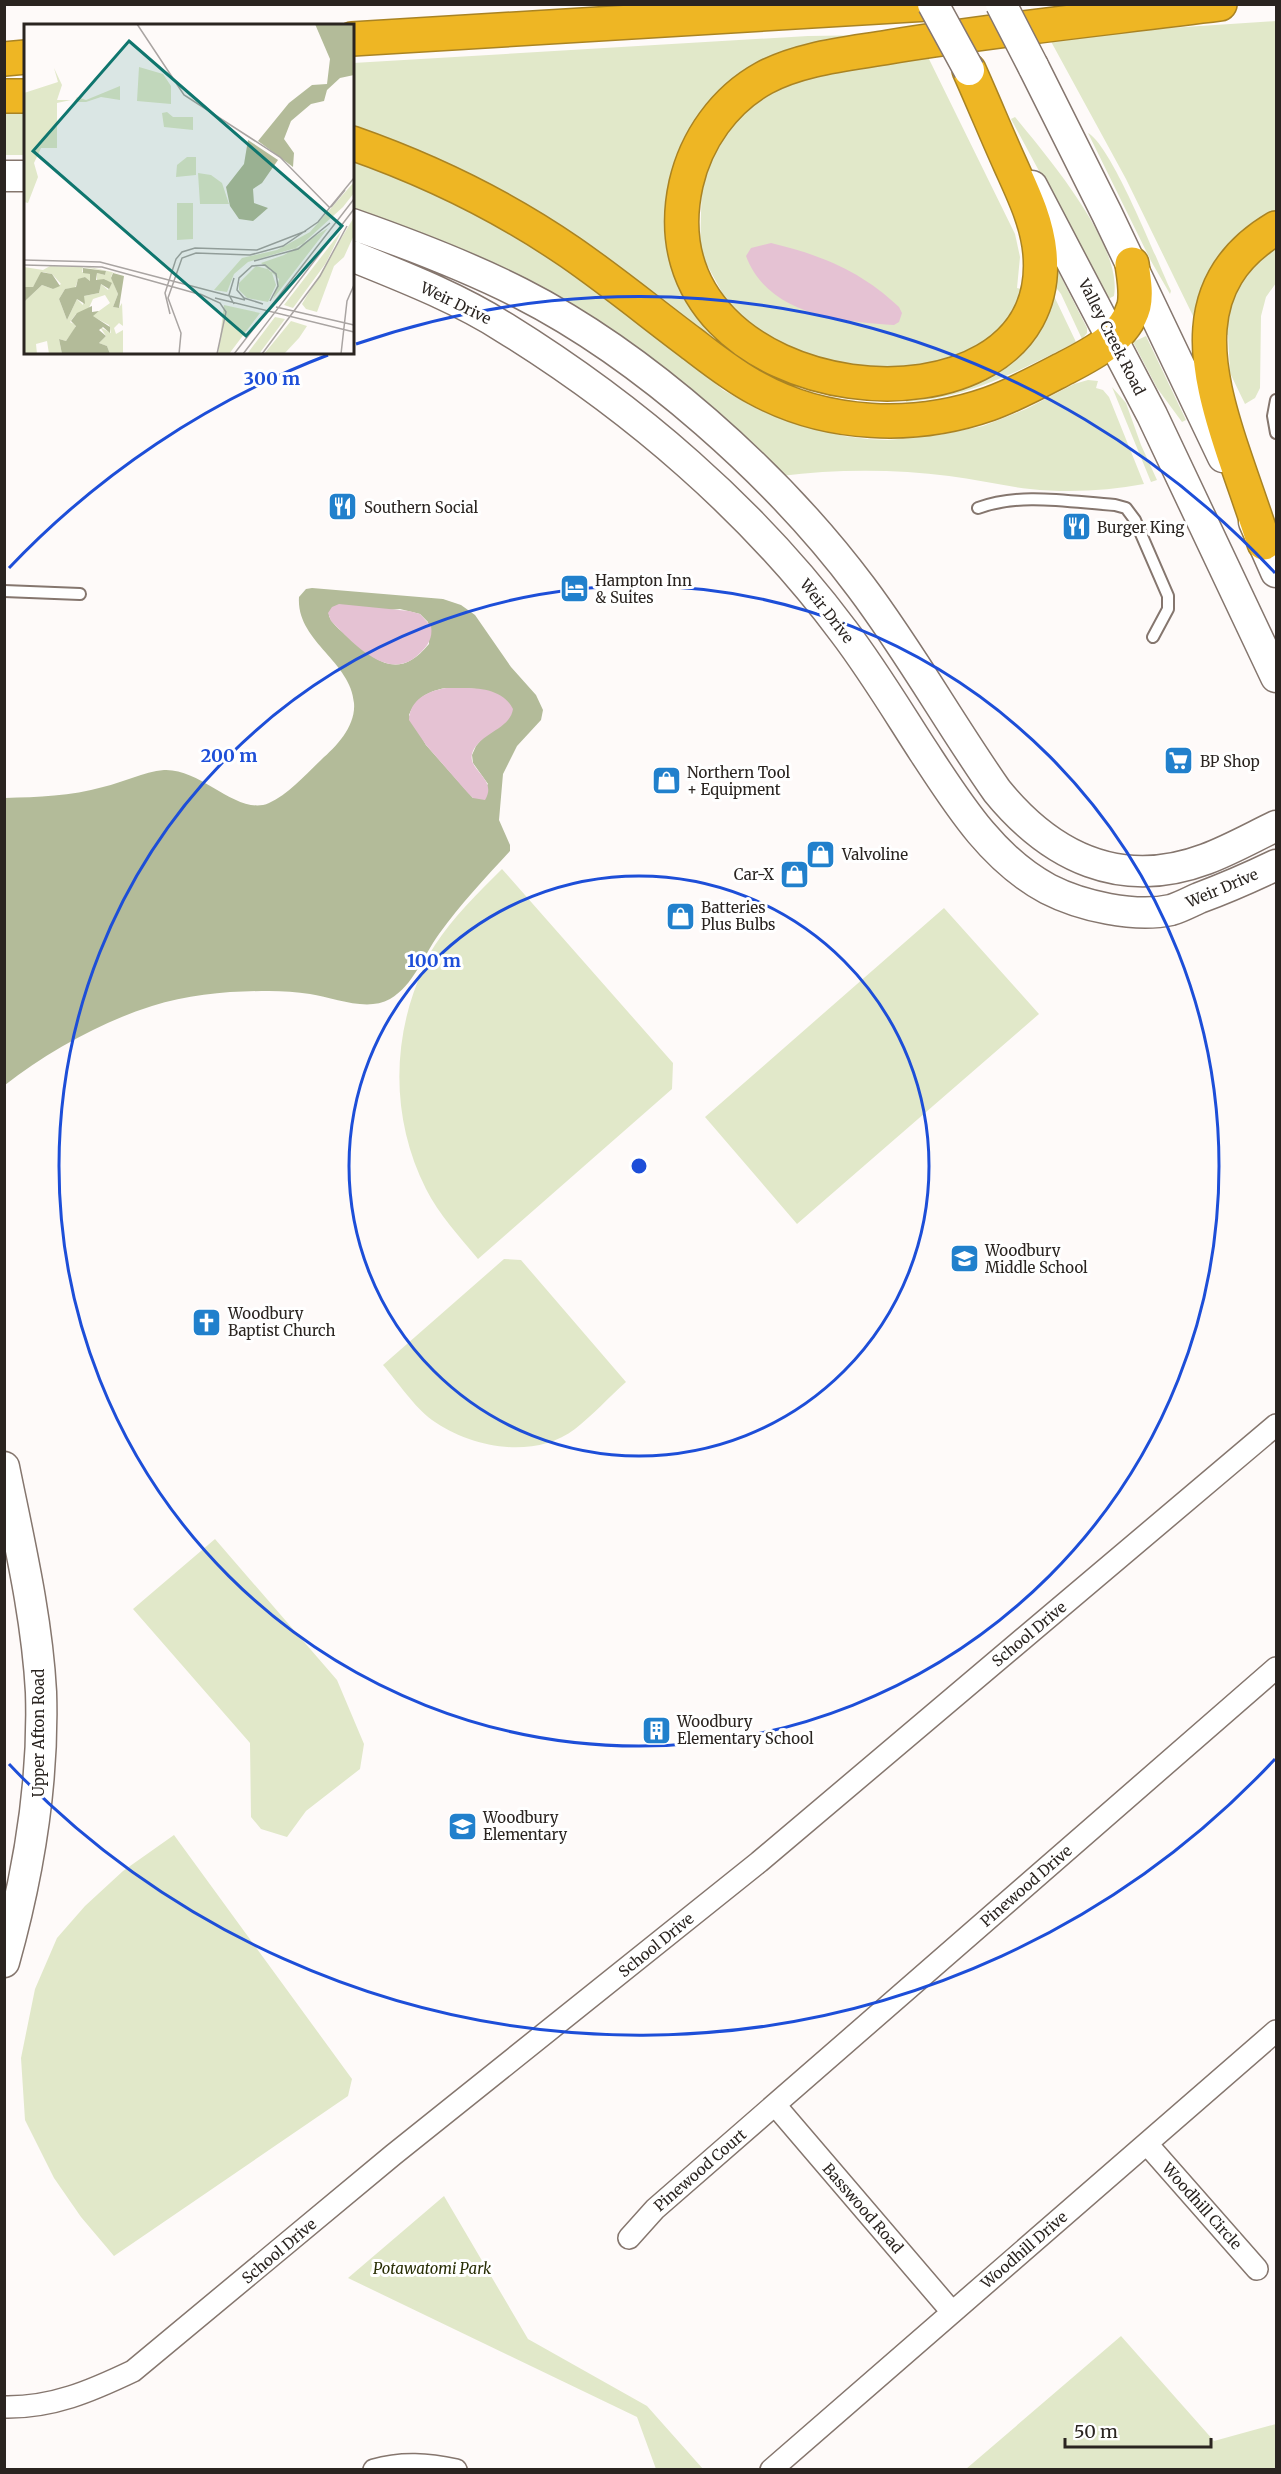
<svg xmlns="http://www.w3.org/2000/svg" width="1281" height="2474" font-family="Merriweather,serif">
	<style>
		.green { fill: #e1e8c9 }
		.forest { fill: #b3bb99; fill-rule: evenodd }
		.water { fill: #e5c2d3 }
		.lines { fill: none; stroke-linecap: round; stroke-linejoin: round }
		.lane-casing { stroke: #85766e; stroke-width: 14 }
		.street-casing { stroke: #85766e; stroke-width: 24 }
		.secondary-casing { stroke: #85766e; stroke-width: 33 }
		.highway-casing { stroke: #a98323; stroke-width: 36 }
		.lane { stroke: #fff; stroke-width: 10 }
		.street { stroke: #fff; stroke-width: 21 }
		.secondary { stroke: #fff; stroke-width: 30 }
		.highway { stroke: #eeb624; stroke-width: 33 }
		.secondary-bridge-casing { stroke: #85766e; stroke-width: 33; stroke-linecap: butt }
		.secondary-bridge { stroke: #fff; stroke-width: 30 }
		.ring { fill: none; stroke: #1d4ed8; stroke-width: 3 }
		.labels { text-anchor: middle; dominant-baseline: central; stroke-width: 6; stroke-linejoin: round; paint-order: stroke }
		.street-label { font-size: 15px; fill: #2a2420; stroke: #fff }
		.poi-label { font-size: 15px; fill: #2a2420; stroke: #fff; text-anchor: start }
		.park-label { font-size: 15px; font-style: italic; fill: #282e05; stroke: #fff }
		.inset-road { fill: none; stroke: #a9a4a2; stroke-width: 1.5 }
		.view { fill: #0f766e; fill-opacity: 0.15; stroke: #0f766e; stroke-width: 3 }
		.inset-edge { fill: none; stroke: #2a2420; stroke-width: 3 }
		.centre { fill: #1d4ed8; stroke: #fff; stroke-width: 3 }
		.ring-label { font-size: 18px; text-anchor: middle; font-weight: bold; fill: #1d4ed8; stroke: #fff; stroke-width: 6; stroke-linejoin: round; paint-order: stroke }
	</style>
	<rect width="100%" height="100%" fill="#fefaf9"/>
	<path class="green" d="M1276 21V216L1196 322 1126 179 1048 36Z
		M878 35 782 57 671 206 761 365 759 368 694 327 353 134V63L808 36Z
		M927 55 1015 234 1020 257 1017 288 1026 290 1003 332 937 368 822 366 736 318 700 252 702 175 729 125 769 91 829 71Z
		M4 103 25 104V155H5Z
		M1015 117C1047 156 1123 245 1114 296L1108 299 1011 119Z
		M1088 133C1112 146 1157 261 1171 291L1170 294 1151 261Z
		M352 153 500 219 674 348 723 390 757 409 799 425 844 436 868 439 888 440 939 435 983 426 1026 409 1074 384 1088 380 1098 381 1096 388 1103 390 1109 397 1144 484C1107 491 1068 493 1030 489 1003 486 976 479 949 476 895 469 835 469 781 476L715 416 353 212Z
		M1276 241V283L1266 297 1261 316 1260 388 1255 398 1245 404 1230 373 1228 335 1219 334 1232 288Z
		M1056 267 1087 328V333L1082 339 1061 294 1051 281V270Z
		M1049 291 1054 296 1076 342C1021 370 969 398 906 402V395L932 391Z
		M1146 336 1186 420 1182 422 1157 388 1133 342Z
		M1112 387 1126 403 1141 445 1157 480 1151 482Z
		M502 869 673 1063 672 1089 478 1259C460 1237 439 1215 426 1189 391 1120 391 1039 423 969 427 961 430 952 435 945 453 917 478 893 502 869Z
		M944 908 1039 1014 797 1224 705 1117Z
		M504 1259 521 1260 626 1382C609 1397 593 1415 575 1429 534 1460 471 1448 432 1420 415 1408 397 1381 383 1365Z
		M215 1539 337 1680 364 1744 360 1769 306 1811 287 1837 261 1829 251 1817 250 1743 133 1609Z
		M174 1835 352 2079 348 2096 114 2256 81 2217 54 2178 25 2120 21 2058 35 1989 57 1938 85 1906 123 1871Z
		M444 2196 528 2339 647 2406 703 2469H656L637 2417 348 2278Z
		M1121 2336 1214 2441 1276 2424V2469H966Z"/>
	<path class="forest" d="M312 588 443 599 461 605 475 615 511 667 536 695 543 710 541 720 517 746 503 774 499 820 510 845V851C485 878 460 905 439 934 423 956 414 985 390 999 367 1012 335 998 310 994 297 992 283 991 269 991 231 991 190 994 152 1006 101 1022 47 1052 5 1085V798C38 797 71 796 103 787 124 782 143 772 164 770 202 768 238 817 269 803 288 795 306 774 321 760 337 746 356 726 354 703 351 661 296 641 299 597L306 589ZM400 609 420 614 428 622 429 644C400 679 379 664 351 639 343 632 333 626 329 616ZM446 688C469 688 495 687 510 705L476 746 472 755 473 763 488 784 473 798 426 745 409 715C416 698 428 691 446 688Z"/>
	<path class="water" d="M771 243C821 255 861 271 899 307L902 313 899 322 894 325C840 321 768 315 746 256L751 248Z
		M339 604 409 611 420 614 431 626C433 638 428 646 419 654 389 684 352 642 331 621L328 613 332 607Z
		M446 688C470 688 501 685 513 709 510 730 478 733 472 754 468 771 498 779 485 800L473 798 467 792 426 745 409 720C410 699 428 691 446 688Z"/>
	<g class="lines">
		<defs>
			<path id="lane" d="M1276 400 1273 416 1276 433
				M978 508C1021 492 1070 502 1115 505L1126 508 1135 520 1168 596V609L1153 637
				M4 591 80 594"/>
			<path id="street" d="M775 2105 952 2312
				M1147 2144 1257 2269
				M629 2238 655 2209 1276 1668
				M4 2407C52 2408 91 2391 133 2371L393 2155 759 1862 1276 1425
				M374 2470C402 2462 428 2464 456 2470
				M771 2470 1276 2031"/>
			<path id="secondary" d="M1033 66 1107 214 1223 457
				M4 176H26
				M1032 186 1152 415 1276 677
				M352 224C409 244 467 266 520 293 644 356 778 476 861 587 910 652 950 724 997 791 1051 857 1121 891 1206 859 1230 850 1253 837 1276 826
				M352 256C404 277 458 298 505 328 634 408 753 510 844 632 873 670 898 712 924 752 958 804 992 859 1048 889 1081 906 1135 918 1171 910 1181 907 1190 902 1199 898 1226 888 1251 877 1276 865
				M1254 522 1276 572
				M4 1467C19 1541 37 1617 41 1692 44 1785 29 1873 4 1962"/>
			<path id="highway" d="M352 39 928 4
				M4 59 26 57
				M969 70C983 101 996 133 1010 164 1023 193 1037 221 1040 253 1058 456 635 415 686 184 696 140 724 100 764 78 801 58 848 54 889 47 999 29 1110 18 1220 4
				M4 96H26
				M352 143C429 170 503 206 570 252 612 281 651 313 691 343 712 359 733 376 756 388 826 427 915 430 989 404 1014 395 1038 382 1061 370 1088 356 1125 339 1134 306 1137 293 1134 278 1132 264
				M1264 543C1254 512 1243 482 1233 452 1205 368 1185 282 1276 228"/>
		</defs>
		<use href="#lane" class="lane-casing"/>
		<use href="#street" class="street-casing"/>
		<use href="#secondary" class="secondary-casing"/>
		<use href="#highway" class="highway-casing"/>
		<use href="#lane" class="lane"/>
		<use href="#street" class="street"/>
		<use href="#secondary" class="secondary"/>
		<use href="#highway" class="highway"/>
		<defs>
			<path id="secondary-bridge" d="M933 4 969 70
				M1001 4 1033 66"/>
		</defs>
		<use href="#secondary-bridge" class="secondary-bridge-casing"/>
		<use href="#secondary-bridge" class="secondary-bridge"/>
	</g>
	<g class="ring">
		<circle cx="639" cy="1166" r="290"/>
		<circle cx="639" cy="1166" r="580"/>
		<path d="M1275 1759A869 869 0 0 1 9 1764M9 568A869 869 0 0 1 328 355M356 344A869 869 0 0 1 1275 573"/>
	</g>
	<defs>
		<symbol id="restaurant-square" viewBox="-11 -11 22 22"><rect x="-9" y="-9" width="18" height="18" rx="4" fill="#2180cc" stroke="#fff"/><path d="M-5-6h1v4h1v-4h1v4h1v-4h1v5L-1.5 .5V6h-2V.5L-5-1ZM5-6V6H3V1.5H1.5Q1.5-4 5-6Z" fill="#fff"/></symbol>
		<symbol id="hotel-square" viewBox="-11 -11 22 22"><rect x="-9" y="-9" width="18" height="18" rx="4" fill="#2180cc" stroke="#fff"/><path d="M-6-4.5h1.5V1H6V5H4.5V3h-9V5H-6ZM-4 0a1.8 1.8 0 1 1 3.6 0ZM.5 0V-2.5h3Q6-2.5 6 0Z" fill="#fff"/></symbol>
		<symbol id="supermarket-square" viewBox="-11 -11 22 22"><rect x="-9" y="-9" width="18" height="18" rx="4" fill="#2180cc" stroke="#fff"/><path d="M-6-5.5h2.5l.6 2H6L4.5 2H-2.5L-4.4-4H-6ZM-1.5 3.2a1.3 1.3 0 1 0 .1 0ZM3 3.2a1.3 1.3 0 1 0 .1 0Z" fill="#fff"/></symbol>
		<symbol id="shop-square" viewBox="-11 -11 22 22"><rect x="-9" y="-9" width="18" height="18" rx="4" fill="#2180cc" stroke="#fff"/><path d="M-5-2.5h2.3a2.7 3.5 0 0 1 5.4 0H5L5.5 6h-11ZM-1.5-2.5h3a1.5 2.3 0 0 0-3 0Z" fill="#fff"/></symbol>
		<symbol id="school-square" viewBox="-11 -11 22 22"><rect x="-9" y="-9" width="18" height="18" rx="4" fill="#2180cc" stroke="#fff"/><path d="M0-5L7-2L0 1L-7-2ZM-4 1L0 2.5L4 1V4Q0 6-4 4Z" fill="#fff"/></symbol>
		<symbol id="church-square" viewBox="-11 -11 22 22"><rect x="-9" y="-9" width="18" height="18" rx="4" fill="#2180cc" stroke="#fff"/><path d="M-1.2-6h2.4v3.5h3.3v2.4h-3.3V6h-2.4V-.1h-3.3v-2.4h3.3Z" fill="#fff"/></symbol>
		<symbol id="building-square" viewBox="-11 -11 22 22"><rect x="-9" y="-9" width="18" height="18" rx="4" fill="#2180cc" stroke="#fff"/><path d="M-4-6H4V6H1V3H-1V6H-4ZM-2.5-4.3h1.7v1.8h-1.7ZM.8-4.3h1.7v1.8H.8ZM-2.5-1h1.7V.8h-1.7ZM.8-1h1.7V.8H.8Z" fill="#fff"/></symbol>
	</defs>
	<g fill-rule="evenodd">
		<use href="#restaurant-square" x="326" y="490" width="33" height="33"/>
		<use href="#restaurant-square" x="1060" y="510" width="33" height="33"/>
		<use href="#hotel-square" x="558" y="572" width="33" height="33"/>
		<use href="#supermarket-square" x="1162" y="744" width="33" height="33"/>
		<use href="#shop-square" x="650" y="764" width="33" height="33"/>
		<use href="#shop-square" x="804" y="838" width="33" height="33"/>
		<use href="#shop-square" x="778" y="858" width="33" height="33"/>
		<use href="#shop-square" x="664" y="900" width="33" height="33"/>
		<use href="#school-square" x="948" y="1242" width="33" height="33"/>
		<use href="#church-square" x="190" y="1306" width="33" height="33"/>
		<use href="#building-square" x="640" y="1714" width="33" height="33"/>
		<use href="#school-square" x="446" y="1810" width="33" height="33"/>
	</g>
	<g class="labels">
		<g class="street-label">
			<text transform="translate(456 303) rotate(26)">Weir Drive</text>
			<text transform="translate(1112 337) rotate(63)">Valley Creek Road</text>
			<text transform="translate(827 611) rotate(52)">Weir Drive</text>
			<text transform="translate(1222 888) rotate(-23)">Weir Drive</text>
			<text transform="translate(1029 1634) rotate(-40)">School Drive</text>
			<text transform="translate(38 1733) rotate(-90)">Upper Afton Road</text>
			<text transform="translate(1026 1886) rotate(-41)">Pinewood Drive</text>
			<text transform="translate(656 1945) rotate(-39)">School Drive</text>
			<text transform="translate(700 2170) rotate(-41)">Pinewood Court</text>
			<text transform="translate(1202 2206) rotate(48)">Woodhill Circle</text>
			<text transform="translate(863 2208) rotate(49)">Basswood Road</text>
			<text transform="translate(1024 2250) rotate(-41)">Woodhill Drive</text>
			<text transform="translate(279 2251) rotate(-40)">School Drive</text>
		</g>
		<g class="poi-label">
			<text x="364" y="507">Southern Social</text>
			<text x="1097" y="527">Burger King</text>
			<text x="595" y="580">Hampton Inn<tspan x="595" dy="17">&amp; Suites</tspan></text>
			<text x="1200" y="761">BP Shop</text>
			<text x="687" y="772">Northern Tool<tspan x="687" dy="17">+ Equipment</tspan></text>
			<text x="842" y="854">Valvoline</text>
			<text x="774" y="874" text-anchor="end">Car-X</text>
			<text x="701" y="907">Batteries<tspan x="701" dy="17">Plus Bulbs</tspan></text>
			<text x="985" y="1250">Woodbury<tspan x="985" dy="17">Middle School</tspan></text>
			<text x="228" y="1313">Woodbury<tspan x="228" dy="17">Baptist Church</tspan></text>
			<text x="677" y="1721">Woodbury<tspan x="677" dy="17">Elementary School</tspan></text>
			<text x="483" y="1817">Woodbury<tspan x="483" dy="17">Elementary</tspan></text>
		</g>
		<g class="park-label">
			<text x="432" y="2268">Potawatomi Park</text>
		</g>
	</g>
	<g transform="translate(24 24)">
		<rect width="330" height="330" fill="#fefaf9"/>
		<path d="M115 43 139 50 147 62V80L113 77ZM30 44 38 61 33 76H47L33 79V124H17L10 139 14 153 4 179 0 178V69L34 58ZM96 62V76L77 73 62 78H50L53 73 62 76ZM143 88 149 93H169V106L140 103 138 89ZM163 133H172V151L152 153 153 141ZM174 149 187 151 198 159 205 180H176ZM330 158V169L319 183 275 223 224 238 210 250 203 268 190 266 218 234 253 226 286 208ZM153 179H169V215L153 216ZM330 193V211L320 233 310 242 293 288 282 285 278 280ZM304 204 249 275 255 255 237 239 260 231ZM318 206 302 239 269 284 260 281ZM26 242 66 243 101 251 89 248 87 253 94 270 89 283 95 284 98 279 99 302 95 299 90 304 92 310 99 306V330H86L83 322 75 319 82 312 76 303 87 309 85 301 68 292 86 279 81 271 69 275 64 286 52 290 46 298 52 301 50 306 42 317 35 315 38 330H25L23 317 12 320 13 330H0V278L18 261 29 265 37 260 28 250 19 248 9 263H0V243L19 246ZM59 243 82 247 81 251 73 249V257L81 255 84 260 88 259 84 266 77 260 75 269 60 272 59 281 53 275 43 296 35 275 41 265 51 264 54 256 61 253 66 257V250L58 248ZM232 242 247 246 252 261 244 278 223 274 215 266V259ZM200 281 236 289 205 330H194ZM251 293 261 295 235 330H223ZM267 297 283 302 275 314 260 330H240Z" fill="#e1e8c9" fill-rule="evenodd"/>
		<path d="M291 0H330V51L316 54 303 66 300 77 287 80 267 97 260 115 270 129 269 143 234 117 265 79 288 61 303 60 306 35ZM224 116 254 136 238 159 229 165 230 179 244 184 229 197 215 195 206 182 202 163 220 140ZM59 244 82 247 81 251 73 249 72 256 80 255 88 259 85 265 77 260 75 269 60 272 61 280 53 275 43 296 35 275 41 265 52 263 54 255 61 253 66 257V250L59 249ZM17 248 28 250 36 262 29 265 18 261 0 278V263H9ZM89 249 100 252 95 284 89 283 94 270 87 254ZM68 282V288L75 287 69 292 86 303V309L79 303 75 306 82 312 75 319 83 322 86 330H38L35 315 42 317 52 302 47 297 53 289Z" fill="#b3bb99"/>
		<path class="inset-road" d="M113 0 160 71 256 133 306 184M307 183 321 166M0 236 76 238 221 276M230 237 274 225 306 199M0 241 78 243 178 271M176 270 196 279 202 288 193 330M191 274 330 308M210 280 205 271 210 254M239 280 220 274 213 266 215 254 228 242 241 241 252 250 254 262 246 277M252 283 330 301M146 290 141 269 152 235 158 228 171 224 233 226 282 207M155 330 157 309 144 274 158 234 172 229 226 231 259 222 294 198 330 154M210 330 330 175M219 330 330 185M238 330 296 252 323 202M317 330 323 277 330 261"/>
		<path class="view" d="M105 17 318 202 222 312 9 127Z"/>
		<rect width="330" height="330" class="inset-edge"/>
	</g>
	<circle cx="639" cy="1166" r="9" class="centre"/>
	<g class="ring-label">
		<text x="272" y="385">300 m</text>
		<text x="229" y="762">200 m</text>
		<text x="434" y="967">100 m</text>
	</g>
	<rect width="1281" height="2474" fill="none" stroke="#2a2420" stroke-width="12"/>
	<path d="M1065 2438v9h146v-9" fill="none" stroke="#2a2420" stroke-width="3"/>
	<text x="1074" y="2438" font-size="18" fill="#2a2420" stroke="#ffffff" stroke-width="4.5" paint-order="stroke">50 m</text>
</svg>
